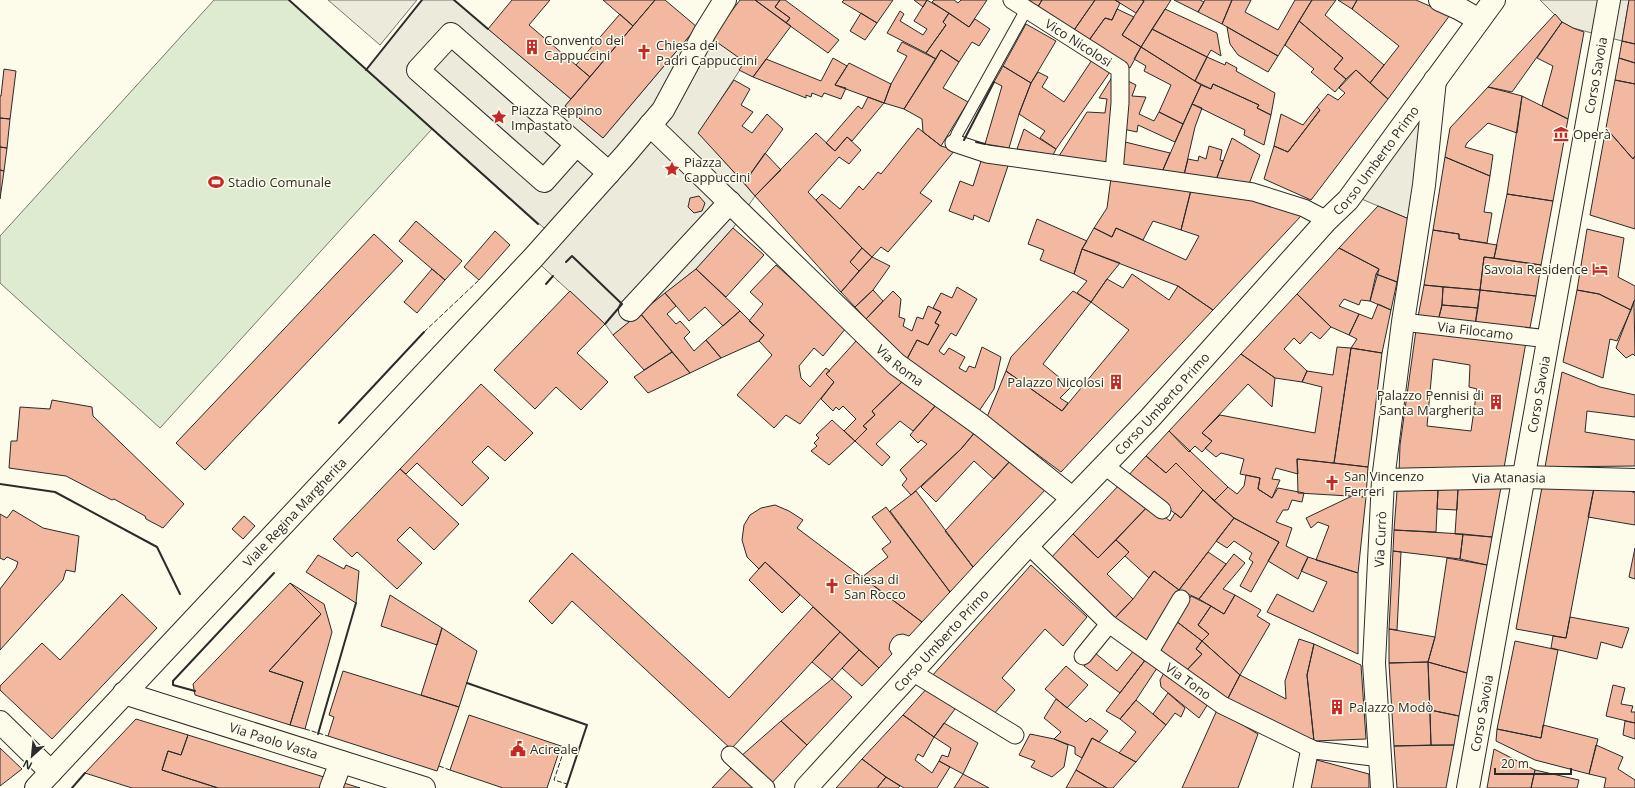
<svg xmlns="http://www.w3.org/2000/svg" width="1635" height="788" font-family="'Open Sans',sans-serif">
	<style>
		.green { fill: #deebd1; stroke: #74746e }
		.parking { fill: #eceadb; stroke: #74746e }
		.building { fill: #f2b8a0; stroke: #2b2b2b; fill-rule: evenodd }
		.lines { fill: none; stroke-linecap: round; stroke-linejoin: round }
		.service-casing { stroke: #2b2b2b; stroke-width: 13 }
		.pedestrian-casing { stroke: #2b2b2b; stroke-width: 19 }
		.minor-casing { stroke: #2b2b2b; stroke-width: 24 }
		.tertiary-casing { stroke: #2b2b2b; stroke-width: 24 }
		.service { stroke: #fdfbea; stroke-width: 11 }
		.pedestrian { stroke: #fdfbea; stroke-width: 17 }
		.minor { stroke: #fdfbea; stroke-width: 22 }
		.tertiary { stroke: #fdfbea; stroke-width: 22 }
		.fence { stroke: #2b2b2b; stroke-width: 1; stroke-dasharray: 5 2; stroke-linecap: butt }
		.wall { stroke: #2b2b2b; stroke-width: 2 }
		.labels { text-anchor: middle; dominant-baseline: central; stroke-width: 3; stroke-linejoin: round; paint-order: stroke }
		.poi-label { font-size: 13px; fill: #2b2b2b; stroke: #fdfbea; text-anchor: start }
		.street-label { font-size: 13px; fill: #2b2b2b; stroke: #fdfbea }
	</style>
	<rect width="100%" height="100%" fill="#fdfbea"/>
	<path class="green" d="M214 0H289L432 129 160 428 0 283V236Z"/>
	<path class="parking" d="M328 0H417L380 45Z
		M422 0H454L571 99 565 106 603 138 697 27 745 62 699 133 755 196 733 228 696 269 613 335 605 324 533 258 553 236 366 70Z
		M1540 0H1629L1622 41 1573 28 1562 22Z
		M1435 80 1409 219 1352 195Z"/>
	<path class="building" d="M512 0H550L529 25 590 77 571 99 488 29Z
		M603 0H655L633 26Z
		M655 0H665L697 27 603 138 565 106Z
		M740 0H755L791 26 753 77 739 70 745 62 711 38Z
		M755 0H780L775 7 790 18 786 23Z
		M780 0H785L839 40 828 53 786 23 790 18 775 7Z
		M844 0H893L877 23 842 2Z
		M914 0H927L923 7Z
		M927 0 949 13 943 22 946 25 926 53 887 33 900 11 904 14 900 21 923 35 927 29 914 21Z
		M934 0H954L958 3 961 0H987L969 27 932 2Z
		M1021 0H1042L1036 10Z
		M1042 0H1095L1072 33 1036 10Z
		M1095 0H1115L1120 3 1112 20 1105 18 1087 43 1072 33Z
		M1115 0H1142L1144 1 1136 13Z
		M1142 0H1171L1141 47 1122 35 1144 1Z
		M1174 0H1200L1204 2 1198 12Z
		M1205 0H1232L1222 24 1198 12Z
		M1232 0H1251L1245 12 1278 30 1295 0H1312L1278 56 1222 24Z
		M1312 0H1336L1325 15 1384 65 1370 83 1356 70 1346 79 1334 69 1343 58 1299 21Z
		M1338 0H1357L1352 9Z
		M1357 0H1416L1450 15 1388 99 1370 83 1399 46 1352 9Z
		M1629 0H1635V44L1622 41Z
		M1117 9 1134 17 1122 35 1141 47 1130 68 1087 43 1105 18 1112 20Z
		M1165 9 1217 33 1221 56 1211 50 1207 57 1152 29Z
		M861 13 877 23 865 40 850 31Z
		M949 13 969 27 975 19 990 29 979 46 972 42 959 62 941 50 936 59 926 53 946 25 943 22Z
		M620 14 633 26 590 77 576 65Z
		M1555 14 1562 22 1512 92 1488 87Z
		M1299 21 1343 58 1334 69 1346 79 1335 92 1311 72 1314 69 1285 45Z
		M1562 22 1573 28 1584 32 1568 119 1542 106 1553 66 1537 58Z
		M1026 24 1056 41 1031 83 1003 66Z
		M1227 27 1278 56 1268 72 1238 55 1230 44Z
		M1152 29 1207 57 1195 81 1141 47Z
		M1622 41 1635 44V63L1619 58Z
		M902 42 936 59 904 109 884 103 891 84 907 56 897 51Z
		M1141 47 1201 85 1183 124 1159 112 1171 85 1144 71 1146 66 1134 59Z
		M941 50 959 62 943 88 968 102 941 146 923 132 922 119 904 109Z
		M1207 57 1225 65 1226 62 1237 68 1236 71 1275 93 1271 115 1257 108 1259 105 1213 84 1211 89 1195 81Z
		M833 58 847 66 835 85 846 88 841 99 824 93 822 97 812 93 811 97 806 95V98L753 77 766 59 821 81Z
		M1619 58 1635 63V84L1615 80Z
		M1092 60 1110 72 1056 149 1040 138 1045 131 1019 114 1031 83 1038 72 1048 77 1042 87 1064 102Z
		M849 63 891 84 884 103 835 85Z
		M1003 66 1031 83 1019 114 1009 148 985 144 1002 86 994 82Z
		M4 69 16 71 10 119 0 118V96H1Z
		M1356 70 1388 99 1311 200 1264 179 1274 146 1288 152 1320 110 1317 107 1328 94 1338 100 1345 93 1339 88Z
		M1114 74 1108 164 1059 156 1087 112 1105 113 1107 99 1099 98Z
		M734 80 750 89 741 105 753 112 742 126 752 133 767 114 783 129 744 183 698 133Z
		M1126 80 1136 85 1132 96 1146 97 1139 114 1154 121 1159 112 1183 124 1175 142 1138 125 1137 132 1123 129Z
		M1615 80 1635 84V156L1633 159 1606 128Z
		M1213 84 1259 105 1257 108 1271 115 1264 145 1244 135 1245 130 1192 104 1201 85 1211 89Z
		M1488 87 1522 96 1517 133 1488 123 1467 143 1465 147 1493 155 1490 176 1445 157 1450 128Z
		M1522 96 1568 119 1553 201 1507 194Z
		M868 97 884 103 852 141 847 137 835 151 826 143 858 106 862 109Z
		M1192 104 1202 108 1195 127 1184 175 1162 172Z
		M1317 107 1320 110 1288 152 1274 146 1281 114 1303 125Z
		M0 118 10 119 7 148 0 147Z
		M918 128 941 146 955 150 920 193 932 201 888 252 881 247 872 257 862 248 816 200 822 194 840 209 859 186 863 190 878 172 881 174Z
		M1606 128 1633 159 1635 156V229L1590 215Z
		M1024 129 1056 149 1053 155 1017 149Z
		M816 133 835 151 847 137 861 150 849 164 839 157 808 192 862 248 850 262 859 271 841 292 755 196Z
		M1232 138 1260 155 1249 184 1216 180Z
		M1121 141 1170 153 1162 172 1120 166Z
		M1209 146 1222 150 1220 160 1223 161 1216 180 1184 175 1188 159 1198 161 1199 156 1206 159Z
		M0 147 7 148 4 171 0 170Z
		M765 153 781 170 755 196 744 183Z
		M1445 157 1490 176 1484 212 1492 213 1487 243 1459 239V234L1433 230Z
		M982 158 1009 163 989 222 974 215 973 220 949 211 960 181 973 186Z
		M0 170 4 171 0 199Z
		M1111 178 1191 190 1181 230 1153 221 1143 240 1116 228 1112 237 1094 228 1107 208Z
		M1191 190 1262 200 1301 216 1213 310 1178 286 1082 249 1094 228 1112 237 1116 228 1186 260 1199 236 1181 230Z
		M1507 194 1553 201 1541 265 1494 258Z
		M699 196 705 203 702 211 694 213 688 207 690 198Z
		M1378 206 1409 219 1397 282 1376 274 1379 269 1339 248Z
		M1037 219 1087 241 1082 249 1074 274 1040 260 1044 250 1028 244Z
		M416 221 462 261 445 280 399 241Z
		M733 228 764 255 726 297 696 269Z
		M1587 229 1624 238 1618 277 1635 286V299L1631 310 1599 294 1577 290Z
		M1433 230 1459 234V239L1497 245 1494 258 1484 257 1480 290 1424 285Z
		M495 231 510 245 479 280 464 267Z
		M374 234 403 261 205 470 176 443Z
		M862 248 872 257 859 271 850 262Z
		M1339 248 1379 269 1370 301 1361 300 1359 305 1344 299 1339 306 1359 314 1349 335 1331 327 1297 294Z
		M1082 249 1120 263 1107 279 1091 302 1077 293 1087 281 1074 274Z
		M872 257 890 266 873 290 855 307 841 292Z
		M1484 257 1541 265 1536 296 1480 290Z
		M776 265 846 328 823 356 814 348 799 366 801 378 810 387 826 368 830 371 826 374 834 382 800 424 786 415 774 428 737 395 772 355 759 341 764 335 749 321 763 304 750 292Z
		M432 269 445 280 417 313 404 302Z
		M696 269 740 311 723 326 705 307 689 321 665 293Z
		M1132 274 1169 300 1178 286 1213 310 1061 472 987 417 1006 371 1062 411 1129 330 1091 302 1107 279 1123 288Z
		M1376 274 1397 282 1391 310 1370 301Z
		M1424 285 1443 287 1442 305 1438 321 1418 317Z
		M957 287 977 299 956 336 951 333 939 351 944 355 949 348 965 357 959 368 966 372 969 366 975 368 982 347 1001 357 994 389 979 411 907 359 917 340 928 345 939 325 935 323 941 312 933 308 941 293 952 298Z
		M1443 287 1480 290 1478 308 1442 305Z
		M873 290 883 301 866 319 855 307Z
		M1480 290 1536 296 1529 333 1475 325Z
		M1577 290 1599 294 1631 310 1617 341 1610 339 1603 378 1563 362Z
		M570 291 605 324 577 353 608 382 581 410 556 387 535 409 494 370Z
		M893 291 901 299 899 317 905 319 903 326 912 331 917 317 923 319 928 306 941 312 935 323 939 325 928 345 917 340 907 359 866 319Z
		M1073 291 1091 302 1043 364 1071 387 1060 398 1068 403 1062 411 1006 371 1011 357Z
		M665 293 676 306 667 314 676 324 680 321 690 332 684 338 694 351 706 340 721 358 690 373 640 313Z
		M1297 294 1331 327 1320 339 1311 332 1300 344 1294 338 1284 349 1307 371 1302 382 1275 378 1241 354Z
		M1634 301 1635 356 1633 354 1626 358 1616 348Z
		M1378 304 1391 310 1382 353 1351 348 1357 339 1349 335 1359 314 1372 319Z
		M1442 305 1478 308 1475 325 1438 321Z
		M740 311 764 335 759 341 721 358 706 340Z
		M640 313 672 352 644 370 613 335Z
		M1416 330 1526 342 1504 468 1399 473 1400 445ZM1433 359 1470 365 1469 387 1477 389 1471 431 1427 426Z
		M857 340 904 380 872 411 875 415 863 426 867 429 855 441 844 431 856 419 843 406 839 410 836 407 833 411 821 399 834 382 826 374Z
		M1337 347 1351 348 1334 463 1297 459 1298 474 1276 468 1272 479 1280 480 1272 498 1258 489 1260 478 1240 474 1244 459 1221 453 1216 457 1205 448 1212 441 1202 433 1220 415 1315 433 1322 387 1302 382 1307 371 1333 375Z
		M1351 348 1382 353 1368 467 1334 463Z
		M672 352 690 373 648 393 634 377Z
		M1241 354 1275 378 1272 407 1248 384 1202 433 1212 441 1202 452 1195 446 1189 452 1169 431Z
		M1562 372 1600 387 1635 395V417L1587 411 1585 432 1635 440V466L1545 467Z
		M904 380 936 405 913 431 900 421 876 444 890 457 882 466 855 441 867 429 863 426 875 415 872 411Z
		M481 384 533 433 505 461 488 446 472 462 489 478 462 506 417 463 406 474 400 469Z
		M52 400 92 407 93 416 184 504 163 528 146 519 145 516 114 499 112 500 66 476 9 468 11 441H17L20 407 50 409Z
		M936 405 976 431 961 449 911 495 902 485 907 479 900 470 927 444 921 440 918 443 910 435Z
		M832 420 855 441 829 465 811 451 817 446 814 443 819 438 816 435Z
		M976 431 1011 460 994 479 974 461 936 502 921 487 961 449Z
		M1169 431 1228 487 1214 501 1176 463 1166 473 1146 456Z
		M1146 456 1166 473 1176 463 1203 490 1181 518 1127 477Z
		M1297 459 1368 467 1366 497 1298 493Z
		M1011 460 1046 489 973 567 945 531Z
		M400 469 459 524 434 550 410 527 397 540 422 563 397 589 357 552 352 557 333 539Z
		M1246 475 1260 478 1258 489 1272 498 1278 488 1304 493 1302 502 1292 500 1288 510H1283L1276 522 1292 528 1286 546 1308 557 1298 579 1268 561 1279 542 1234 518 1214 501 1228 487 1237 494 1244 486Z
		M1120 484 1149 505 1098 558 1073 534Z
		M1501 487 1492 537 1455 534 1458 489Z
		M1542 487 1594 488 1566 638 1516 629Z
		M1594 488 1628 490 1635 493V525L1588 517Z
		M1458 489 1457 510 1437 509 1438 490Z
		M1203 490 1234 518 1179 590 1154 571 1149 578 1125 556 1129 552 1116 540 1149 505 1170 521 1175 513 1181 518Z
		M1438 490 1436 532 1394 530 1397 491Z
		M916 491 973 567 950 592 890 511Z
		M1352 496 1366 497 1358 573 1316 560 1329 526 1318 522 1311 528 1306 518Z
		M775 505 789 511 803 520 797 528 922 622 909 636 903 634 897 635 893 638 890 643 889 649 892 654 879 668 765 562 759 569 747 557 742 540 744 525 750 515 761 508Z
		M886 507 950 592 922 622 862 577 888 557 882 549 891 542 872 517Z
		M13 510 43 528 79 536 75 572 66 570 63 580 0 650V589L16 568 18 562 7 557 4 560 0 558V514L7 518Z
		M244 516 255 526 243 539 232 529Z
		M1234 518 1279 542 1251 592 1240 586 1253 562 1249 559 1252 553 1234 541 1227 548 1216 541Z
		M1394 530 1463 534 1460 559 1393 551Z
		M1073 534 1098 558 1116 540 1129 552 1107 574 1133 599 1114 619 1051 558Z
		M1463 534 1492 537 1487 565 1460 559Z
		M1635 548V579L1629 577Z
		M1393 551 1401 552 1397 630 1389 629Z
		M1208 552 1226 564 1199 599 1179 590Z
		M572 553 729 698 813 607 840 632 731 749 572 601 552 624 529 601Z
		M1234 554 1245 563 1223 589 1235 595 1224 614 1199 599Z
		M318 555 344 569 346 565 359 571 356 603 306 572Z
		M1308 557 1358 573V654L1267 612 1277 594 1313 612 1327 582 1301 571Z
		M1447 558 1487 565 1467 673 1428 662 1435 637Z
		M765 562 800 595 782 613 749 580Z
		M1031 565 1087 617 1063 646 1045 629 1002 678 1015 690 992 716 931 677Z
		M1154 571 1179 590 1149 644 1114 619 1133 599Z
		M290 583 321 614 269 671 303 682 290 725 195 695 193 684Z
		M290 583 324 604 332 632 305 729 290 725 303 682 269 671 321 614Z
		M122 594 157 628 52 739 0 690V686L42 643 60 660Z
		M390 595 442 628 437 645 381 626Z
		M1235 595 1261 610 1257 616 1270 624 1240 675 1202 641 1209 634 1198 625 1211 606 1224 614Z
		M1191 596 1211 606 1198 625 1209 634 1202 641 1176 621Z
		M1570 617 1629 628 1622 648 1601 642 1597 659 1551 648 1553 636 1566 638Z
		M1176 621 1202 641 1196 649 1202 654 1186 671 1158 650Z
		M442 628 477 651 459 707 421 695Z
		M1389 629 1435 637 1428 662 1389 663Z
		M840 632 859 650 832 679 812 662Z
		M1299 639 1314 644 1307 675 1314 741 1227 700 1240 675 1286 699 1285 681Z
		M1202 641 1240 675 1227 700 1186 671 1202 654 1196 649Z
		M1515 641 1558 650 1541 738 1497 729Z
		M1314 644 1361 665 1366 739 1314 741 1307 675Z
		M1135 649 1146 659 1120 693 1084 666 1095 653 1117 671Z
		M859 650 879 668 862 686 842 668Z
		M1146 659 1157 668 1136 700 1120 719 1106 711Z
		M1428 662 1467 673 1459 716 1430 710Z
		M1428 662 1431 745 1394 746 1389 663Z
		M1066 666 1088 685 1067 708 1045 689Z
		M343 671 459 707 437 771 328 736 334 717 329 715Z
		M1164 673 1208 704 1199 718 1161 687 1160 680Z
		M832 679 852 697 807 745 781 721Z
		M1613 685 1625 688 1621 704 1633 706 1631 712H1635V723L1606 716Z
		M929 686 958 705 934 737 903 715Z
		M1168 693 1185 708 1181 717 1175 713 1166 725 1153 714Z
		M1056 699 1086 722 1090 718 1108 731 1099 742 1092 738 1082 758 1075 754V747L1054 739 1061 732 1044 718Z
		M1136 700 1166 725 1136 762 1119 753 1136 732 1120 719Z
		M1217 710 1258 734 1238 788H1182Z
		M1430 710 1459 716 1454 745H1431Z
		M469 715 561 746 547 788H503L450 770Z
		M903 715 934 737 923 757 918 754 915 760 932 773 939 761 950 767 937 788H904L886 777 862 759Z
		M136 719 188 735 181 755 168 751 162 770 218 788H132L85 773Z
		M781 721 807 745 770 785 740 757Z
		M1625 721 1635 723V739L1623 735Z
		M944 723 978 743 963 774 939 761 942 755 948 757 951 748 934 737Z
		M1543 725 1598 739 1589 774 1535 760 1496 741 1497 729 1541 738Z
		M1030 734 1054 739 1068 745 1064 767 1052 777 1031 767 1035 761 1019 755Z
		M188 735 324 777 320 788H218L162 770 168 751 181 755Z
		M1092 738 1136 762 1113 788H1107L1076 770Z
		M1454 745 1446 788H1397L1394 746Z
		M1596 745 1623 757 1618 769 1635 780V788H1604L1606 778 1589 774Z
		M0 748 22 769 0 786Z
		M1494 749 1535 770 1531 788H1487Z
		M862 759 886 777 877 788H836Z
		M1313 759 1369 774V788H1308Z
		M733 766 756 788H712Z
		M1076 770 1107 788H1066Z
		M1535 770 1579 780 1577 788H1531Z
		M963 774 989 788H954Z
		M886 777 900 786 898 788H877Z
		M344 783 360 788H342Z"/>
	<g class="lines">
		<defs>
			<path id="service" d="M954 143 957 134 1026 10"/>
			<g id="pedestrian">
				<path id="s1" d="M1012 0 1120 69V103L1114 172 1253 192 1304 208 1327 220"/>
				<path d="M954 143 987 154 1114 172"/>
				<path id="s2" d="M1403 322 1548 339"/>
				<path d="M1105 466 1162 510"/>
				<path id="s3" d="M1028 545 1109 624 1222 705 1314 750 1381 758"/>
				<path d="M1149 653 1181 599"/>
				<path d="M1083 656 1109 624"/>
				<path d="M912 672 1015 735"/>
				<path d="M730 755 766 788"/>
				<path d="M1302 788 1310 748"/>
			</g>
			<g id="minor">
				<path d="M1440 0 1460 9 1479 20"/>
				<path id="s4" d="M650 125 896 364 981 425 1072 498"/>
				<path d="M576 145 544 181 418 70 451 34 609 173"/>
				<path d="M630 310 730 202"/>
				<path id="s5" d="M1383 480 1523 477 1635 480"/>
				<path id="s6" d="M124 693 424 788"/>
				<path d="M331 788 341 762"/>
				<path id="s7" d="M1382 788 1374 663 1383 480 1403 322 1424 185 1435 80"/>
			</g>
			<g id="tertiary">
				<path d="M0 722 51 772"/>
				<path id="s8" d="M36 788 533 258 625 155 663 110 705 32 725 0"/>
				<path id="s9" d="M806 788 1028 545 1150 418 1327 220 1348 200 1494 0"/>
				<path id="s10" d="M1468 788 1609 0"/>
			</g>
		</defs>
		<use href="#service" class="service-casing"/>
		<use href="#pedestrian" class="pedestrian-casing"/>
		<use href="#minor" class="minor-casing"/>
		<use href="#tertiary" class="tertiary-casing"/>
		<use href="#service" class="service"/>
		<use href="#pedestrian" class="pedestrian"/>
		<use href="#minor" class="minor"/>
		<use href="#tertiary" class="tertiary"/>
		<path class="fence" d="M424 332 479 280
			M305 729 328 736
			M561 746 565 747 554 780 567 784
			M439 766 450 770"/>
		<path class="wall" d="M289 0 538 224
			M454 0 488 29
			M366 70 422 0
			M964 140 994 82
			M976 142 985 144
			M566 262 572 256 622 304
			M546 284 553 276
			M605 324 622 304
			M339 423 424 332
			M0 484 55 492 157 547 180 594
			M467 683 587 725 566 788
			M195 691 173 685V681L274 573
			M318 734 356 603
			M72 788 85 773"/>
	</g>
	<defs>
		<symbol id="building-bare" viewBox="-9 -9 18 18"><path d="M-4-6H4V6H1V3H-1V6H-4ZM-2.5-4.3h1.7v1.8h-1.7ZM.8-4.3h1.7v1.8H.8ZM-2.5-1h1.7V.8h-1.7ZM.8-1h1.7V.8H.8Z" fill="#c62828" stroke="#fdfbea" stroke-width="2.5" paint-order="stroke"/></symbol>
		<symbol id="church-bare" viewBox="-9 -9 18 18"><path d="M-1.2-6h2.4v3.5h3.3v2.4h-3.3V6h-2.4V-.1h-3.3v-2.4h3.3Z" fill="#c62828" stroke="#fdfbea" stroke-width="2.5" paint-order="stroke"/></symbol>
		<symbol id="sight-bare" viewBox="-9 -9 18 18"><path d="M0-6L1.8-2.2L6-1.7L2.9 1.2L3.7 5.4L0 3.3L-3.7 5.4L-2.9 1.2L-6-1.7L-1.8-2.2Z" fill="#c62828" stroke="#fdfbea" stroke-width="2.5" paint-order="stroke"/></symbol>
		<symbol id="museum-bare" viewBox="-9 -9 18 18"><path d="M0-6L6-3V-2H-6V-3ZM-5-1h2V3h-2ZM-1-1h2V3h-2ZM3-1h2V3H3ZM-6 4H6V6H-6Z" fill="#c62828" stroke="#fdfbea" stroke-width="2.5" paint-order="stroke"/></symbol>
		<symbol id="stadium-bare" viewBox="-9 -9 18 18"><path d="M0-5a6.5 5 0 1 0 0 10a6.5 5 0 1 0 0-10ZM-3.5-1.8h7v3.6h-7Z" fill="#c62828" stroke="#fdfbea" stroke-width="2.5" paint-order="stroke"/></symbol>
		<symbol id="hotel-bare" viewBox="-9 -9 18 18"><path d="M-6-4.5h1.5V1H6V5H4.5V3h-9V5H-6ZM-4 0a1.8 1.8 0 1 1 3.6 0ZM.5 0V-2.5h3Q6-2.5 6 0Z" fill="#c62828" stroke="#fdfbea" stroke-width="2.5" paint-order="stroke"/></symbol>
		<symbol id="civic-bare" viewBox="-9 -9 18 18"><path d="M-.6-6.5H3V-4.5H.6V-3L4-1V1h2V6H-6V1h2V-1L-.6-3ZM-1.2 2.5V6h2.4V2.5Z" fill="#c62828" stroke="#fdfbea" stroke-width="2.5" paint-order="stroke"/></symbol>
	</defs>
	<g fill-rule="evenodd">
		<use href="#building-bare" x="521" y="36" width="22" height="22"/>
		<use href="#church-bare" x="633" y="41" width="22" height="22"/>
		<use href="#sight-bare" x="488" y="106" width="22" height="22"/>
		<use href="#museum-bare" x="1550" y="123" width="22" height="22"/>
		<use href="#sight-bare" x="661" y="158" width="22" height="22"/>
		<use href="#stadium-bare" x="205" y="171" width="22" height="22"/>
		<use href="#hotel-bare" x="1589" y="258" width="22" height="22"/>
		<use href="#building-bare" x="1105" y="371" width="22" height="22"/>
		<use href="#building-bare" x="1485" y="391" width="22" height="22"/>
		<use href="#church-bare" x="1321" y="472" width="22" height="22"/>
		<use href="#church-bare" x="821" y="575" width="22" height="22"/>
		<use href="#building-bare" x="1326" y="696" width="22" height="22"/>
		<use href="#civic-bare" x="507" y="738" width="22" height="22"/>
	</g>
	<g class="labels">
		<g class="poi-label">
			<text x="544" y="40">Convento dei<tspan x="544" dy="15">Cappuccini</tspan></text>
			<text x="656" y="45">Chiesa dei<tspan x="656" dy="15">Padri Cappuccini</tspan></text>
			<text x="511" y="110">Piazza Peppino<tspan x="511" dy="15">Impastato</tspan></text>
			<text x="1573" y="134">Operà</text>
			<text x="684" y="162">Piazza<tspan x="684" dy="15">Cappuccini</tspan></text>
			<text x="228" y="182">Stadio Comunale</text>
			<text x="1588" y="269" text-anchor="end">Savoia Residence</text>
			<text x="1104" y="382" text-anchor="end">Palazzo Nicolosi</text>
			<text x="1484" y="395" text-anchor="end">Palazzo Pennisi di<tspan x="1484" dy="15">Santa Margherita</tspan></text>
			<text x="1344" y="476">San Vincenzo<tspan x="1344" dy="15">Ferreri</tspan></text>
			<text x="844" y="579">Chiesa di<tspan x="844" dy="15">San Rocco</tspan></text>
			<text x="1349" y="707">Palazzo Modò</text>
			<text x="530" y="749">Acireale</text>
		</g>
		<g class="street-label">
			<text stroke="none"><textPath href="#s1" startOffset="79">Vico Nicolosi</textPath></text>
			<text stroke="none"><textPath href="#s10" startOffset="724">Corso Savoia</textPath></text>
			<text stroke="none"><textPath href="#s9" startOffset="848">Corso Umberto Primo</textPath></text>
			<text stroke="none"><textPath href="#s2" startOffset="73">Via Filocamo</textPath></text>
			<text stroke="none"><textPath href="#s4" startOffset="347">Via Roma</textPath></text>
			<text stroke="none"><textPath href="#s10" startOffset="400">Corso Savoia</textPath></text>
			<text stroke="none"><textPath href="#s9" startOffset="524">Corso Umberto Primo</textPath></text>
			<text stroke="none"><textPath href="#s5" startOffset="126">Via Atanasia</textPath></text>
			<text stroke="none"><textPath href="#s8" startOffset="378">Viale Regina Margherita</textPath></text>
			<text stroke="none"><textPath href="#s7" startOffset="249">Via Currò</textPath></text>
			<text stroke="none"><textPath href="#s9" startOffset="200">Corso Umberto Primo</textPath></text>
			<text stroke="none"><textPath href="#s3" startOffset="211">Via Tono</textPath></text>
			<text stroke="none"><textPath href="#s10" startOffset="76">Corso Savoia</textPath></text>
			<text stroke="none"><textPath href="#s6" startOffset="157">Via Paolo Vasta</textPath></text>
		</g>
	</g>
	<g transform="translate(32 756) rotate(207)" stroke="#fdfbea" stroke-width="3" paint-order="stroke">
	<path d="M0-3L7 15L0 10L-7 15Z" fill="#2b2b2b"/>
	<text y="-6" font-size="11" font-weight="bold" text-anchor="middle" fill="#2b2b2b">N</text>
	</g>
	<path d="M1495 768v6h76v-6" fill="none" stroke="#2b2b2b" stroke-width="2"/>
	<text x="1501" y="768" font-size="12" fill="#2b2b2b" stroke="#fdfbea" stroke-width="3" paint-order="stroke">20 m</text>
</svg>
